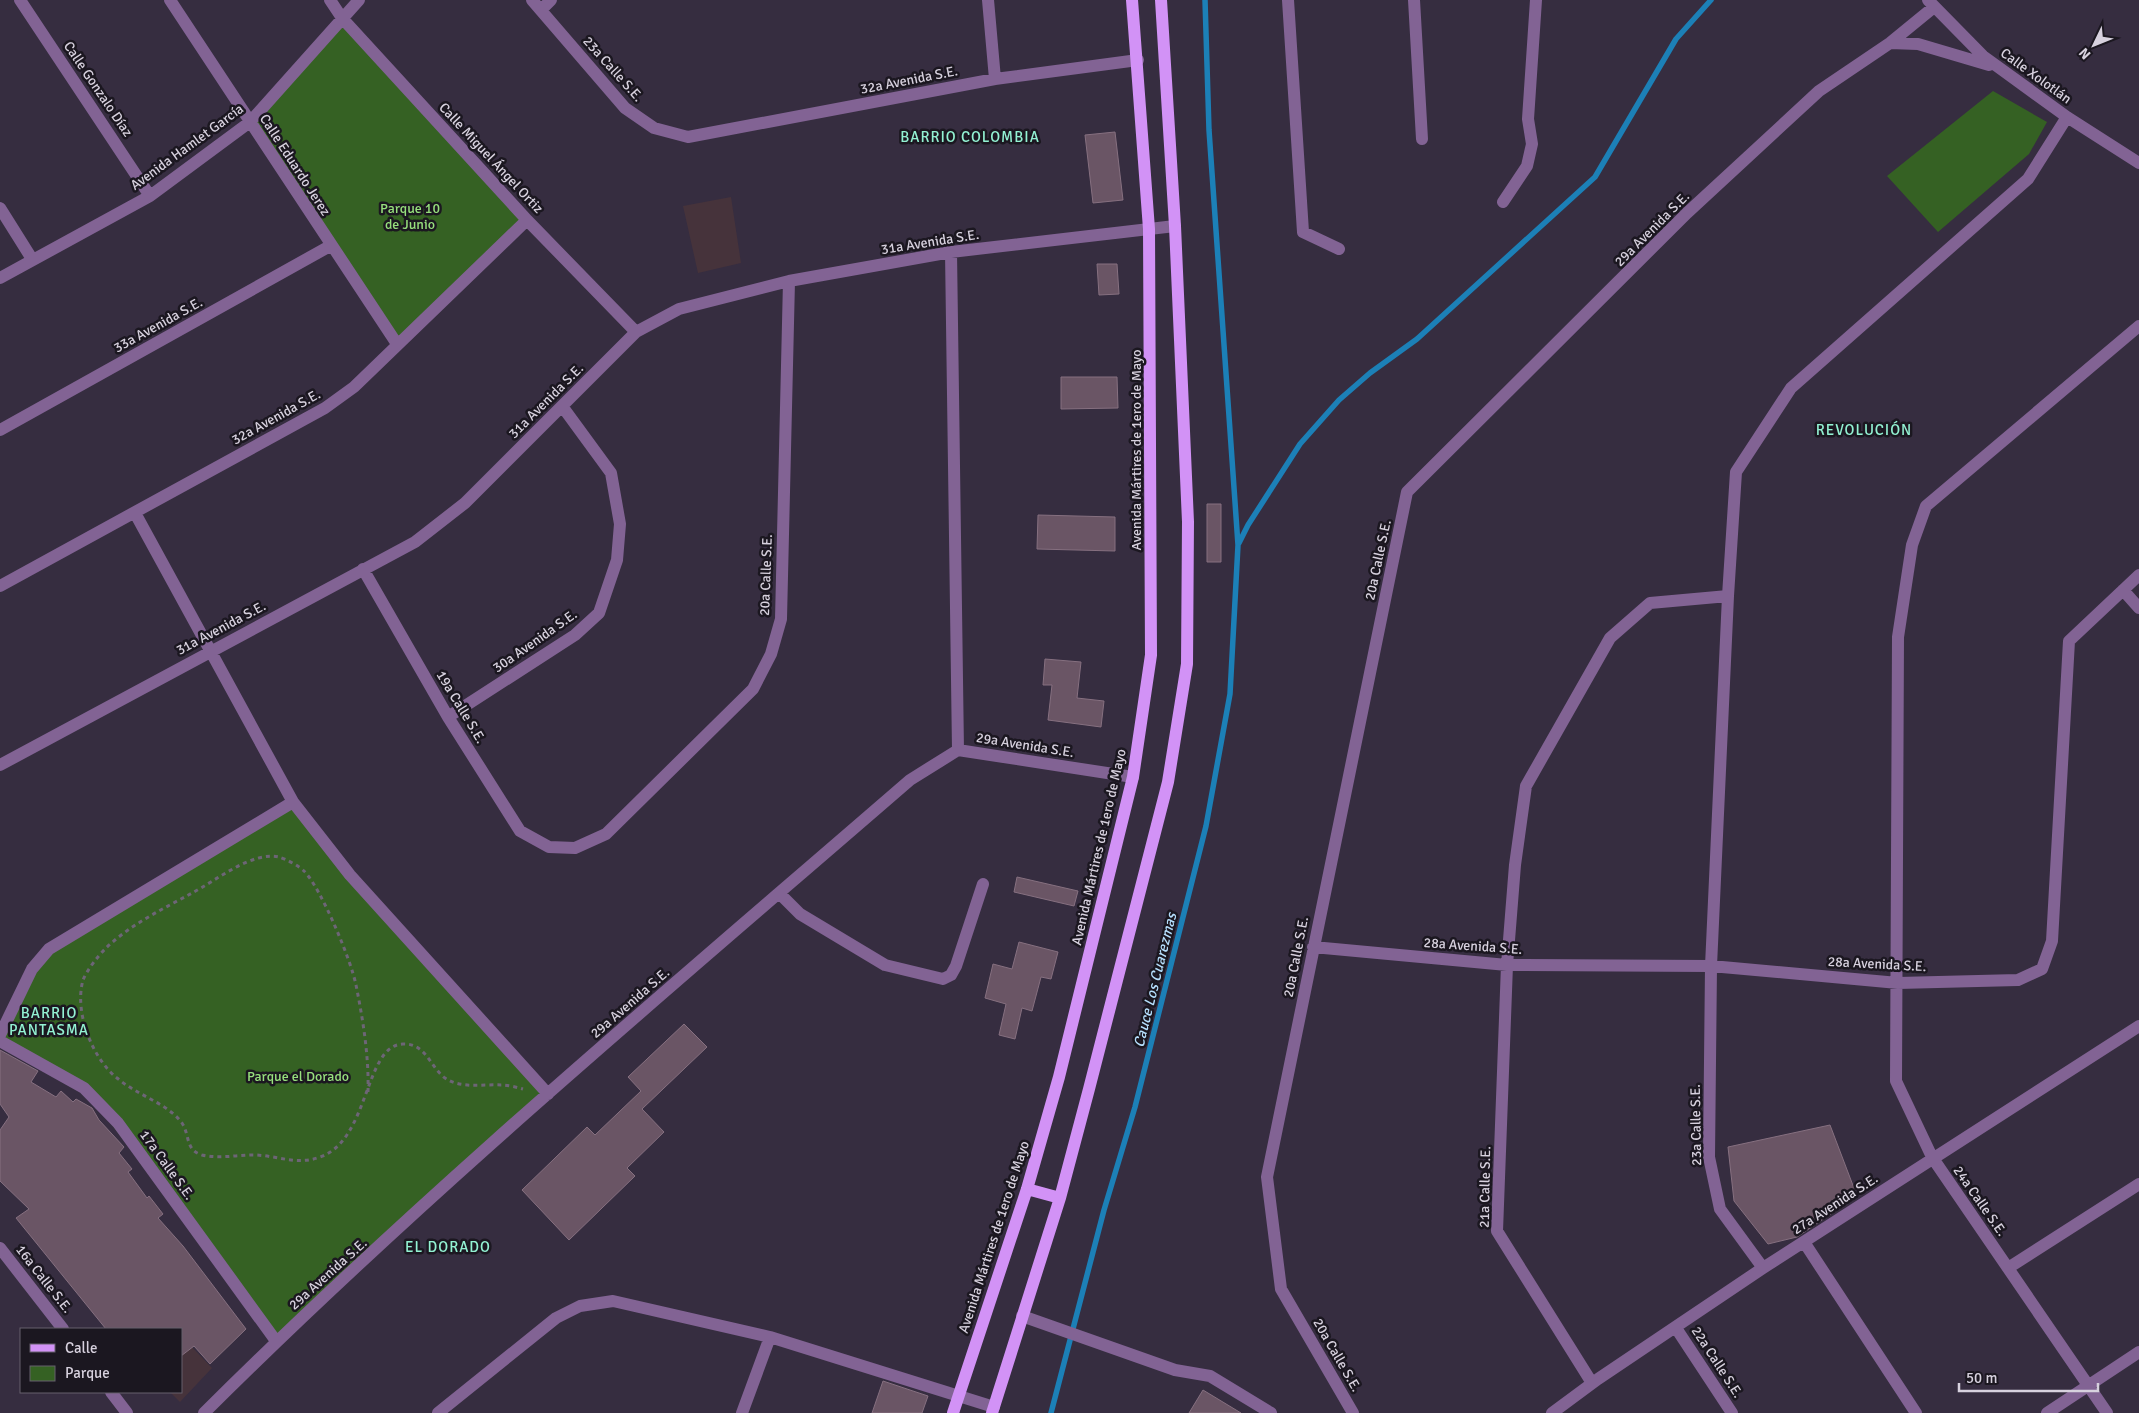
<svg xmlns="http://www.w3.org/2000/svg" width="2139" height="1413" font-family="Signika,sans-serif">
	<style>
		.commercial { fill: #46333b }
		.green { fill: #356123 }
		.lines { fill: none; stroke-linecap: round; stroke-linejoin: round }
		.stream { stroke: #1c80b7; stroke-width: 5.5 }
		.building { fill: #6a5565; stroke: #867080 }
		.path { stroke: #6d6576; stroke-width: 3; stroke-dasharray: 4 4; stroke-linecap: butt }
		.minor { stroke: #826394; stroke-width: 12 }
		.major { stroke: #d292f6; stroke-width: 12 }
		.labels { text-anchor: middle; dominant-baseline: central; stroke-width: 5; stroke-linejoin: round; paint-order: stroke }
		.street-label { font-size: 14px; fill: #d7d1de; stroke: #1b1720 }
		.park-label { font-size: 14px; fill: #97e07d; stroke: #1b1720 }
		.neighbourhood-label { font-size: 15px; letter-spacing: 1px; fill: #93f2d3; stroke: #1b1720 }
		.water-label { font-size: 15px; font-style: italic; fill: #b5defc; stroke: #1b1720 }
	</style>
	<rect width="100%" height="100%" fill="#362d40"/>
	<path class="commercial" d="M731 197 741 263 698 273 683 206Z
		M192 1347 212 1368 180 1402 170 1392H181V1356Z"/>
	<path class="green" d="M342 18 527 220 397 344 250 122Z
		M1993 91 2047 122 2029 154 1938 232 1887 176Z
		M293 802 548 1094 276 1341 84 1088 0 1041 49 949Z"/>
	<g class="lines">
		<path class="stream" d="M1239 543 1248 525 1300 444 1339 400 1370 373 1417 339 1595 177 1676 39 1711 0
			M1051 1413 1104 1210 1135 1107 1206 826 1230 694 1238 545 1209 130 1205 0"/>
	</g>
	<path class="building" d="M1115 132 1123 200 1093 203 1085 135Z
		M1097 264H1117L1119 294 1099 295Z
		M1061 377H1117L1118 408 1061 409Z
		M1207 504H1221V562H1207Z
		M1038 515 1115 517V551L1037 549Z
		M1045 659 1081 662 1077 698 1104 701 1101 727 1048 720 1052 685H1043Z
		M1017 877 1078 891 1074 906 1014 892Z
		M1019 942 1058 952 1051 979 1041 977 1032 1011 1022 1008 1015 1039 999 1035 1006 1004 985 998 993 964 1012 969Z
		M684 1024 707 1047 642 1109 664 1132 627 1168 635 1176 569 1240 522 1190 587 1127 595 1135 641 1091 628 1077Z
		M0 1050 38 1071 31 1082 56 1097 61 1091 73 1102 76 1099 92 1108 99 1120 124 1147 119 1153 132 1169 128 1172 147 1198 149 1196 163 1214 158 1218 183 1246 246 1329 210 1364 194 1346 181 1356V1329H106L16 1218 29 1209 0 1181V1130L9 1117 0 1104Z
		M1830 1125 1857 1196 1797 1237 1768 1244 1734 1201 1728 1147Z
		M883 1381 928 1396 922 1413H872Z
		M1203 1390 1241 1413H1189Z"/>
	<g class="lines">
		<path class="path" d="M368 1092C369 1056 363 1020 356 985 351 960 321 888 304 871 299 866 286 859 279 857 252 851 217 880 192 893 163 909 131 924 106 948 98 956 87 970 83 980 74 1012 92 1058 117 1078 130 1089 146 1096 161 1105 169 1110 177 1116 182 1123 190 1135 185 1150 202 1155 219 1159 236 1155 253 1155 277 1155 296 1166 320 1157 370 1140 364 1045 403 1044 426 1043 430 1067 445 1078 461 1089 483 1084 501 1085 508 1085 516 1087 523 1089"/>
		<path class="minor" d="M20 0 150 196
			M170 0 397 344
			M330 0 342 18 527 220 636 332
			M532 0 625 108 654 128 688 137 995 79 1138 60
			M988 0 995 79
			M1288 0 1303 232 1339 249
			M1414 0 1422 139
			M1928 0 1983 56 2067 117 2139 163
			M541 10 551 0
			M1890 43 1918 44 1989 65
			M1503 202 1527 166 1532 144 1528 119 1536 0
			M0 208 32 259
			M951 252 958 750
			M0 278 150 196 250 122 359 0
			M0 430 330 246
			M135 513 293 802 350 875 548 1094
			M363 569 448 717 520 831 549 847 575 848 606 834 753 689 771 654 781 619 789 281
			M0 586 325 408 354 387 527 220
			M2123 590 2139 608
			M448 717 575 635 599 613 617 560 620 524 611 473 562 406
			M0 765 415 542 465 503 636 332 679 309 789 281 951 252 1175 226
			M779 893 800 914 885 965 943 979 951 975 956 966 983 884
			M1313 947 1507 965 1711 966 1898 983 2018 980 2042 969 2052 941 2069 641 2139 575
			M0 1035 32 969 49 949 293 802
			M0 1041 84 1088 118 1123 276 1341
			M1804 1242 1916 1413
			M0 1248 63 1329
			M1763 1268 1720 1209 1709 1157 1711 966 1728 596 1736 472 1791 388 2028 179 2067 117
			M2008 1268 2139 1184
			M1022 1316 1175 1370 1210 1376 1271 1413
			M1676 1328 1732 1413
			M1592 1383 1497 1231 1507 965 1515 865 1526 786 1610 638 1650 603 1728 596
			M111 1392 127 1413
			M204 1413C428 1190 671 987 910 780L958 750 1133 777
			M438 1413 556 1318 580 1306 613 1301 770 1337 994 1407
			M742 1413 770 1337
			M1353 1413 1281 1289 1267 1177 1407 492 1687 213 1819 91 1890 43 1934 7
			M1552 1413 1598 1379 1763 1268 2139 1026
			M2047 1413 2139 1352
			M2107 1413 1932 1157 1896 1081 1898 637 1912 545 1926 506 2139 326"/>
		<path class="major" d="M1027 1189 1060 1198
			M953 1413 1027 1189 1059 1077 1133 777 1151 655 1149 229 1132 0
			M992 1413 1060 1198 1089 1089 1168 782 1187 664 1188 522 1175 226 1161 0"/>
	</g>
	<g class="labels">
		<g class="street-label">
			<text transform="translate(613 69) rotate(48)">23a Calle S.E.</text>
			<text transform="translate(2036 76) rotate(36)">Calle Xolotlán</text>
			<text transform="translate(909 80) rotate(-11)">32a Avenida S.E.</text>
			<text transform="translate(98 89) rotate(56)">Calle Gonzalo Díaz</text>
			<text transform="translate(187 147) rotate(-36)">Avenida Hamlet García</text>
			<text transform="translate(491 158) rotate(47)">Calle Miguel Ángel Ortiz</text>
			<text transform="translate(295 165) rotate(57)">Calle Eduardo Jerez</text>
			<text transform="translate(1652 229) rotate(-45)">29a Avenida S.E.</text>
			<text transform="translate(930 242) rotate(-9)">31a Avenida S.E.</text>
			<text transform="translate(158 325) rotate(-29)">33a Avenida S.E.</text>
			<text transform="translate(546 401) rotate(-45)">31a Avenida S.E.</text>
			<text transform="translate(276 417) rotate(-29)">32a Avenida S.E.</text>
			<text transform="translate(1136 450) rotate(-90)">Avenida Mártires de 1ero de Mayo</text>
			<text transform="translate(1378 560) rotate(-78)">20a Calle S.E.</text>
			<text transform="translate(766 575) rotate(-88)">20a Calle S.E.</text>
			<text transform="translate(221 628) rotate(-28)">31a Avenida S.E.</text>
			<text transform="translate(535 641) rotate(-35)">30a Avenida S.E.</text>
			<text transform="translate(461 707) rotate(59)">19a Calle S.E.</text>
			<text transform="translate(1025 745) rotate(9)">29a Avenida S.E.</text>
			<text transform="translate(1099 847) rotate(-77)">Avenida Mártires de 1ero de Mayo</text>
			<text transform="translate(1473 946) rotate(4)">28a Avenida S.E.</text>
			<text transform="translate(1296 957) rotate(-79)">20a Calle S.E.</text>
			<text transform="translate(1877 964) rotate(3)">28a Avenida S.E.</text>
			<text transform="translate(630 1003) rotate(-41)">29a Avenida S.E.</text>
			<text transform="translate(1696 1125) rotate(-91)">23a Calle S.E.</text>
			<text transform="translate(167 1165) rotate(54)">17a Calle S.E.</text>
			<text transform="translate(1485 1187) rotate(-89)">21a Calle S.E.</text>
			<text transform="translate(1980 1201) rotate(55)">24a Calle S.E.</text>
			<text transform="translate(1835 1204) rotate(-33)">27a Avenida S.E.</text>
			<text transform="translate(994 1237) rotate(-72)">Avenida Mártires de 1ero de Mayo</text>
			<text transform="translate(328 1274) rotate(-42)">29a Avenida S.E.</text>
			<text transform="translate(44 1279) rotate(52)">16a Calle S.E.</text>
			<text transform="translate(1337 1355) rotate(60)">20a Calle S.E.</text>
			<text transform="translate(1717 1362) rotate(57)">22a Calle S.E.</text>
		</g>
		<g class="park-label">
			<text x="410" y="208">Parque 10<tspan x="410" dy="16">de Junio</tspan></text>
			<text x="298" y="1076">Parque el Dorado</text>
		</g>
		<g class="neighbourhood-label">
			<text x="970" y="137">BARRIO COLOMBIA</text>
			<text x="1864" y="430">REVOLUCIÓN</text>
			<text x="49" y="1013">BARRIO<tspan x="49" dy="17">PANTASMA</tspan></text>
			<text x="448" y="1247">EL DORADO</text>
		</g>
		<g class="water-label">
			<text transform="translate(1155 980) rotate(-76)">Cauce Los Cuarezmas</text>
		</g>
	</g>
	<rect x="20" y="1328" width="162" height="65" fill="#1b1720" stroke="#66616c"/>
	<rect x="30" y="1344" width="25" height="8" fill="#d292f6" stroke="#66616c"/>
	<text x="65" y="1353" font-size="15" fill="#d7d1de">Calle</text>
	<rect x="30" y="1366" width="25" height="15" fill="#356123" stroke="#66616c"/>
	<text x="65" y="1378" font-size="15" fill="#d7d1de">Parque</text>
	<g transform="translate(2094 45) rotate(227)" stroke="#1b1720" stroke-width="4" paint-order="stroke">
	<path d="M0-4L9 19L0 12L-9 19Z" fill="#d7d1de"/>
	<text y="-8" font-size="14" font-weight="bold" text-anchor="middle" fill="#d7d1de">N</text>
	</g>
	<path d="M1959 1383v8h139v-8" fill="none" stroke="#d7d1de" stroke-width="2.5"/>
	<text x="1966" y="1383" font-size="15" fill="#d7d1de" stroke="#1b1720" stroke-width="4" paint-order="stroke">50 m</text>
</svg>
